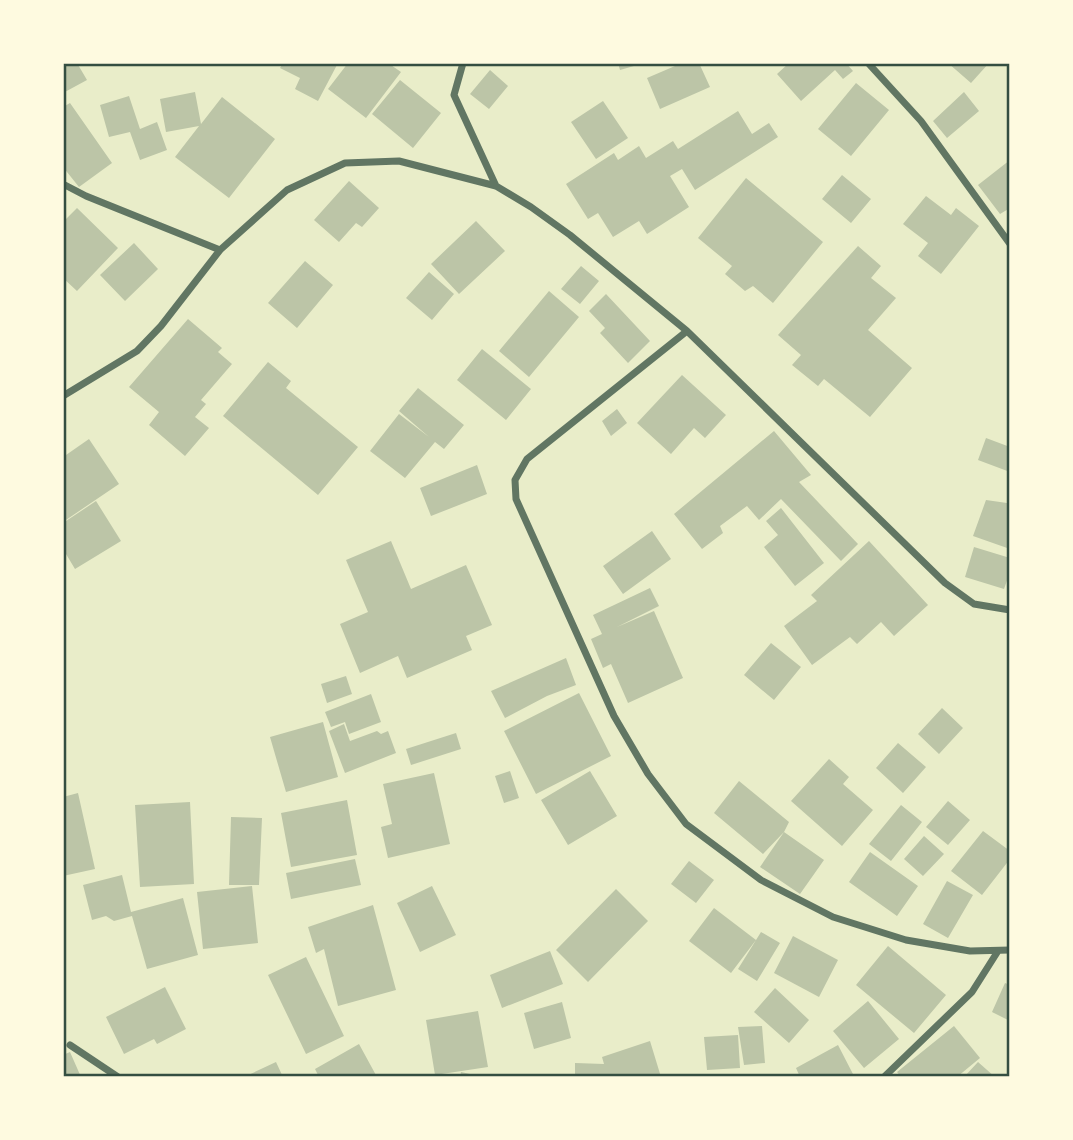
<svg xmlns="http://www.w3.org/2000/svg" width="1073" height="1140" font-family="Literata,serif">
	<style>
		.building { fill: #bcc5a7 }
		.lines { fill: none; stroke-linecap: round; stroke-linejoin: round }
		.minor { stroke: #617663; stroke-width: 7 }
		.neatline { fill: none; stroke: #344e41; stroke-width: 2.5 }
	</style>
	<rect width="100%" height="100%" fill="#e9edc9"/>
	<path class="building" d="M63 63H77L87 80 63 93Z
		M283 63H338L318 101 295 89 300 78 280 68Z
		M348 63 358 66 360 63H388L401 72 366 118 328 89Z
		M618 63H641V64L620 70Z
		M682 63H699L710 87 660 109 647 78Z
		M789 63H846L853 71 843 79 835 70 801 101 777 74Z
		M948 63H989L971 83Z
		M490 70 508 86 489 109 470 94Z
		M400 80 441 113 413 148 372 114Z
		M856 83 889 110 851 156 818 129Z
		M195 92 201 124 222 97 275 139 229 198 175 157 199 126 166 132 160 99Z
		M964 92 979 111 947 138 933 121Z
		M129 96 140 129 157 122 167 150 140 160 130 132 109 137 100 105Z
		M603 101 628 138 596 159 571 122Z
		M70 103 112 163 79 187 63 167V107Z
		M738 111 752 134 769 123 778 137 695 190 682 169 670 176 689 207 647 234 639 221 613 237 598 213 588 219 566 184 614 153 618 160 639 146 646 158 673 141 678 149Z
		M1010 160V208L1000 214 978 185Z
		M842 175 871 199 851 223 822 199Z
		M746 178 823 242 773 303 753 286 745 291 725 274 732 266 698 238Z
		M349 181 379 208 362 227 356 223 339 242 314 220Z
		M926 196 951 215 956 208 979 226 941 274 918 256 928 243 903 224Z
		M77 208 118 248 77 291 63 278V222Z
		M476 221 505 251 459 294 431 264Z
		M134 243 158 269 125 301 100 275Z
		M858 246 881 266 871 278 896 298 868 330 912 368 870 417 824 379 818 386 792 365 801 355 778 335Z
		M305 261 333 285 297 328 268 303Z
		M581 266 599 281 580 304 561 289Z
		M429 272 454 294 432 320 406 298Z
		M549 291 579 317 529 377 499 351Z
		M606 294 650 341 628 363 600 333 605 328 589 311Z
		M188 319 222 348 218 352 232 364 201 400 206 404 195 417 209 428 185 456 149 425 159 412 129 387Z
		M482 349 531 389 506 420 457 380Z
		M268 362 291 381 286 388 358 447 318 495 223 416Z
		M682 375 726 415 705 438 694 428 671 454 637 423Z
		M418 388 464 425 444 449 435 442 405 478 370 451 399 414 429 437 399 411Z
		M617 409 627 423 611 436 602 421Z
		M774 431 811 475 799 482 858 544 841 561 781 499 759 520 747 506 720 526 723 533 702 549 674 514Z
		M986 438 1010 447V472L978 460Z
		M89 439 119 484 63 522V451L66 455Z
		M477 465 487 494 431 516 420 488Z
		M1010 497V549L973 536 986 500 1007 503Z
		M96 501 121 541 75 569 63 549V523Z
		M781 508 824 563 795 586 764 547 778 535 766 521Z
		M652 531 671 559 623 594 603 566Z
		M391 541 411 589 466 565 492 625 466 636 472 650 407 678 398 656 360 673 340 624 368 612 346 560Z
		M869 541 928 605 894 636 881 622 857 644 850 637 812 665 784 626 817 601 811 595Z
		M974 547 1010 558V572L1004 589 965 577Z
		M650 588 659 606 617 627 654 611 683 678 628 703 611 664 603 668 591 639 602 634 593 615Z
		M771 643 801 667 774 700 744 675Z
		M566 658 576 685 547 696 505 718 491 691Z
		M346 676 352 694 327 703 321 684Z
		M579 693 611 756 536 794 504 731Z
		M371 694 381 722 349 734 345 722 331 727 325 712Z
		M942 708 963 728 939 754 918 734Z
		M323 722 338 777 286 792 270 737Z
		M344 724 350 741 377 731 381 734 388 731 396 753 345 773 329 731Z
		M456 733 461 749 411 765 406 749Z
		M898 743 926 767 903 793 876 768Z
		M829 759 849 777 843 784 873 810 842 846 791 801Z
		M510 771 519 798 504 803 495 776Z
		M590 771 617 816 568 845 541 800Z
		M434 773 450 844 388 858 381 827 392 824 383 784Z
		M739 781 789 822 784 832 824 860 800 894 760 867 784 832 763 854 714 813Z
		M78 793 95 869 63 876V797Z
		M347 800 357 855 291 867 281 813Z
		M948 801 970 820 948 845 926 827Z
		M190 802 194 884 140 887 135 805Z
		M901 805 922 822 891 861 869 844Z
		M231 817 262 818 259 885H229Z
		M983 831 1010 851V859L982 895 951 871Z
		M924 836 944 854 923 876 904 859Z
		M870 852 918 886 897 916 849 882Z
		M355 859 361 885 291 899 286 873Z
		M689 861 714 880 696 903 671 884Z
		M122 875 131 912 183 898 198 955 147 969 132 916 114 921 106 916 92 920 83 885Z
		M947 881 973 895 948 938 923 924Z
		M252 886 258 943 203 949 197 892Z
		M432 886 456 935 420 952 397 903Z
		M616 889 648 921 588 982 556 950Z
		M373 905 396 990 338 1006 324 949 316 953 308 927Z
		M714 908 756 940 731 973 689 941Z
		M761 932 780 943 757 981 738 969Z
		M793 936 838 960 819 997 774 973Z
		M888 946 946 995 914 1033 856 985Z
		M550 951 563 984 502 1008 490 975Z
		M306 957 344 1036 306 1054 268 975Z
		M1005 983 1010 985V1021L992 1012Z
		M165 987 186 1029 157 1044 154 1039 124 1054 106 1017Z
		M775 988 809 1020 789 1043 754 1012Z
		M868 1001 899 1039 864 1068 833 1031Z
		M562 1002 571 1038 534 1049 524 1013Z
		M478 1011 488 1067 435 1075 426 1020Z
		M762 1026 765 1063 744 1065 738 1027Z
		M954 1026 980 1058 957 1077H901L897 1072Z
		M738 1035 740 1068 707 1070 704 1037Z
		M650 1041 661 1077H575V1063L604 1064 602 1057Z
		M359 1044 377 1077H319L315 1069Z
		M838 1045 854 1076 800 1077 796 1068Z
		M70 1052 81 1077H63V1055Z
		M276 1062 283 1077H244Z
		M978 1062 995 1077H964Z
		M461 1072 479 1076V1077H460Z"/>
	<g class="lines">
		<path class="minor" d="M463 63 454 95 496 186
			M868 63 921 121 1010 244
			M63 184 86 196 220 250
			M687 331 527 459 515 480 516 499 614 716 648 774 686 824 761 880 833 917 906 940 970 951 1010 950
			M63 396 137 351 161 326 220 250 287 190 345 163 399 161 496 186 531 207 570 235 687 331 945 583 974 604 1010 610
			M70 1045 118 1077
			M884 1077 972 992 998 951"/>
	</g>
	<rect width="1073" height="1140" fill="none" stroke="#fefae0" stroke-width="130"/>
	<rect x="65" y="65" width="943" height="1010" class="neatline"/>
</svg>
